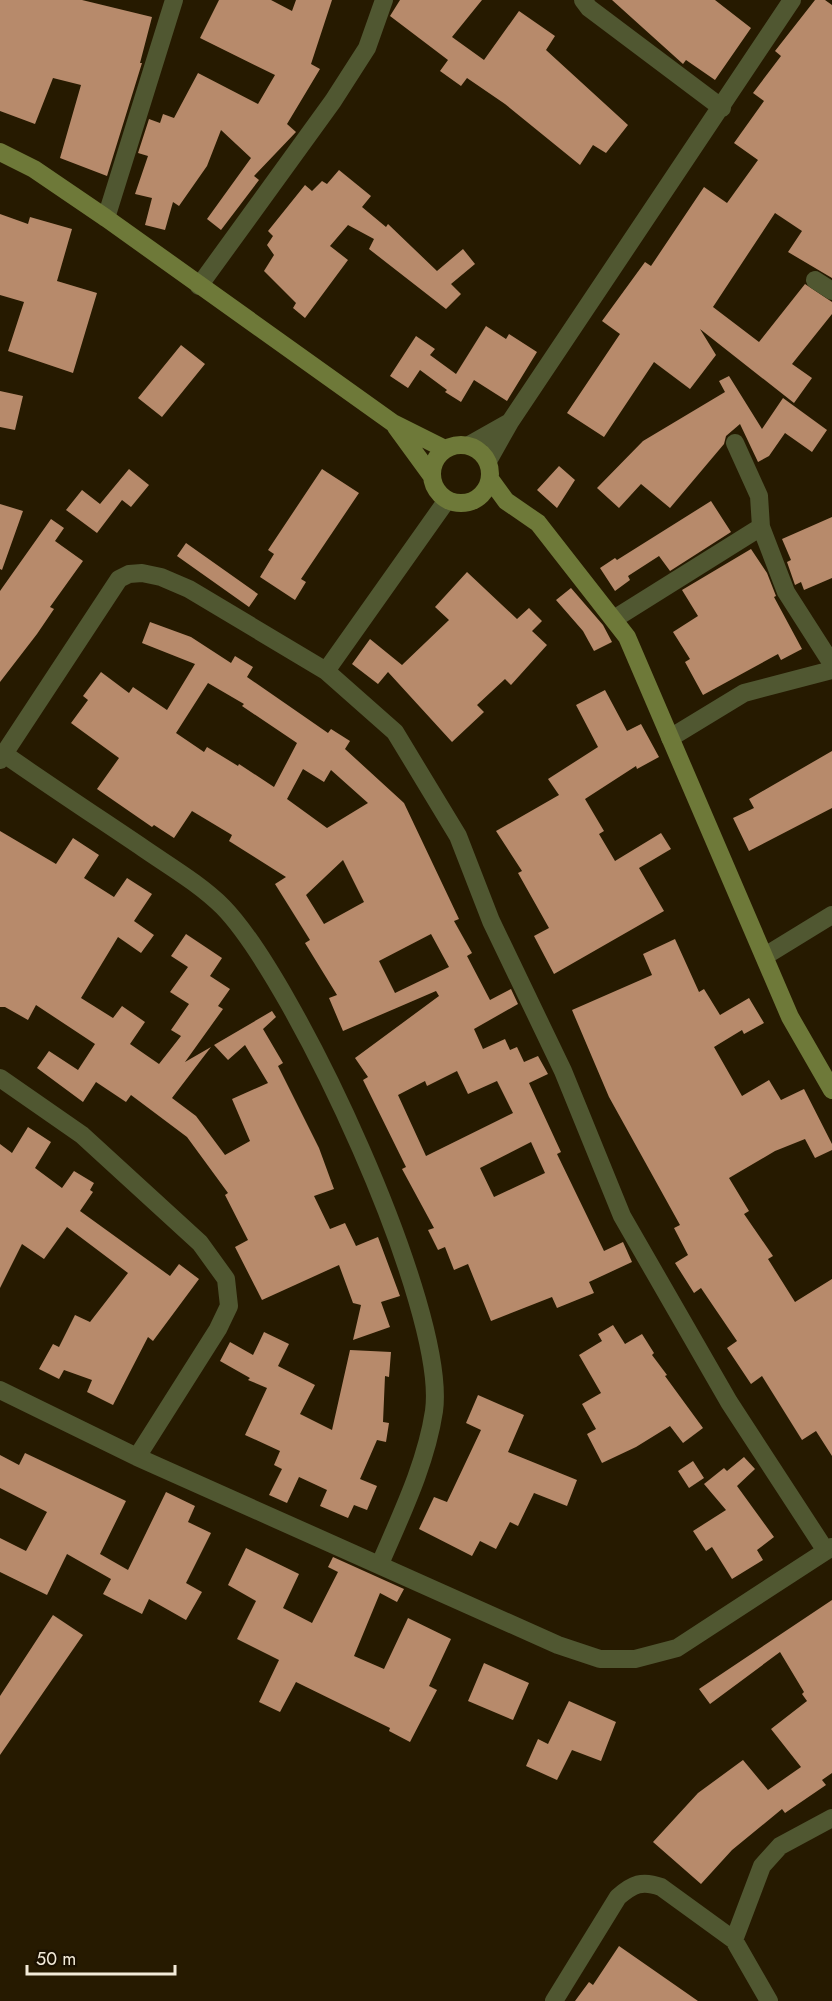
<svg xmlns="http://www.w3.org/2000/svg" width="832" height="2001" font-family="Jost,sans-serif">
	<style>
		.building { fill: #b78a6b; fill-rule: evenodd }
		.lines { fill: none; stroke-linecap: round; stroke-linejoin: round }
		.street { stroke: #505731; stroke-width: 18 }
		.secondary { stroke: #6e7939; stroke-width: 18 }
	</style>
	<rect width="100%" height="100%" fill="#261a00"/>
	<path class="building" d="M0 0H82L152 17 140 63H142L107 176 60 158 81 85 53 78 35 124 0 111Z
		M219 0H271L292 11 296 0H332L311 64 320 69 287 124 296 132 254 176 259 180 221 230 207 219 251 158 221 130 207 166 179 206 173 202 165 230 145 225 152 198 135 194 148 156 138 153 149 119 160 123 163 114 174 118 198 73 258 104 275 75 200 38Z
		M400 0H482L452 37 484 60 519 11 555 36 546 50 628 125 606 153 593 145 580 165 505 104 467 78 461 86 440 71 448 60 390 16Z
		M612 0H715L751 28 715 80 686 60 683 64Z
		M815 0H825L832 5V278L788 252 802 231 775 213 713 307 759 342 805 284 832 302V314L792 364 812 378 794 403 700 329 716 355 690 389 654 362 604 437 567 413 620 334 602 321 645 262 651 266 704 187 727 203 758 160 734 143 764 101 753 93 781 56 775 51Z
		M339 170 371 196 362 207 386 227 388 224 437 271 463 249 475 264 451 284 461 294 446 309 369 249 374 239 348 225 330 246 348 260 305 318 293 308 296 303 264 271 274 255 267 245 273 236 268 231 305 185 312 191 322 181 327 184Z
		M0 214 28 224 30 217 72 229 57 281 97 293 73 373 8 351 24 302 0 295Z
		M486 326 506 339 509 334 537 352 507 401 474 380 461 402 445 392 447 390 420 370 408 388 390 376 416 336 435 349 430 355 456 374Z
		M181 345 205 364 162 417 138 398Z
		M729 376 762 429 783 398 827 430 812 452 785 433 769 456 758 462 740 424 726 436 724 444 670 508 641 484 619 508 597 488 643 441 725 392 719 381Z
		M0 391 23 396 15 430 0 427Z
		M559 466 575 480 557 508 537 490Z
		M129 469 149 485 131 507 122 500 97 533 66 510 82 490 100 504Z
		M322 469 359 493 301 579 306 582 295 600 260 577 274 554 268 550Z
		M711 501 731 532 670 571 659 556 628 576 630 580 615 591 600 568 615 558 617 560Z
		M0 504 23 511 2 570 0 569Z
		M832 517V578L804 590 801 582 795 585 787 562 791 560 782 539Z
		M51 519 64 528 55 541 83 561 50 607 54 609 37 634 0 682V591Z
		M186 543 258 594 249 607 177 556Z
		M751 549 767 573 776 596 774 597 802 649 781 660 778 654 703 695 685 662 690 659 673 632 698 616 682 590Z
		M467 572 517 619 529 608 542 621 532 631 547 645 511 685 505 679 477 705 484 712 452 742 388 672 378 684 352 664 370 639 402 665 449 620 435 607Z
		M571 588 603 625 612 642 594 651 583 631 556 600Z
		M150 622 191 637 231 663 235 656 253 667 247 677 328 733 331 729 350 741 345 749 404 803 459 919 454 921 472 953 467 956 490 1000 511 989 518 1004 474 1029 483 1049 505 1039 510 1050 517 1047 524 1062 538 1056 548 1074 529 1083 561 1152 557 1154 604 1251 623 1242 632 1262 589 1282 594 1293 557 1308 552 1297 491 1321 468 1264 454 1270 445 1247 438 1250 428 1230 434 1228 402 1169 406 1167 363 1080 368 1077 355 1058 439 996 436 991 343 1031 329 998 337 995 305 943 310 940 275 884 286 877 229 841 232 835 192 811 174 838 154 825 152 827 97 789 119 758 71 723 88 700 83 696 101 672 129 693 133 687 167 710 195 664 142 643ZM208 683 244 704 242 706 297 743 274 787 239 764 238 766 207 747 204 752 176 733ZM303 769 324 782 331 770 368 803 327 828 287 799ZM343 860 364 902 324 924 306 895ZM431 934 449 967 395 993 379 961ZM457 1071 468 1094 497 1081 513 1113 426 1156 398 1095 425 1081 427 1086ZM531 1142 545 1173 494 1197 480 1168Z
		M605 690 627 731 641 724 659 757 637 769 636 766 585 799 604 831 599 834 615 861 661 833 671 849 639 868 664 911 554 974 534 936 549 928 518 873 522 871 496 831 559 795 548 779 598 747 576 705Z
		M832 751V808L749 851 733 818 754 808 749 799Z
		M0 831 56 864 73 838 99 855 84 878 114 897 127 878 152 894 134 921 154 935 141 953 118 937 81 998 113 1018 122 1006 145 1022 130 1044 159 1064 181 1036 171 1030 189 1004 170 992 188 967 171 956 186 934 222 958 210 976 230 989 218 1006 223 1009 185 1062 211 1047 172 1098 196 1116 225 1155 250 1141 232 1099 268 1083 245 1045 228 1060 214 1045 272 1011 276 1017 263 1029 283 1063 278 1066 319 1148 334 1189 314 1196 330 1229 345 1223 356 1246 378 1237 400 1296 381 1302 390 1327 353 1340 361 1305 353 1303 339 1265 262 1300 235 1247 248 1240 225 1195 228 1193 187 1137 131 1095 126 1102 96 1082 83 1102 37 1068 49 1051 78 1070 95 1044 36 1005 28 1020 5 1007H0Z
		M675 939 699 992 704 989 720 1015 749 998 764 1023 744 1034 742 1030 714 1047 742 1096 769 1080 781 1100 804 1089 832 1144V1150L815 1158 805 1139 775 1151 729 1178 749 1211 744 1214 773 1256 768 1259 795 1302 832 1279V1456L816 1431 802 1440 762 1376 751 1384 727 1348 737 1341 701 1288 694 1293 675 1263 688 1255 674 1228 680 1225 609 1097 572 1010 652 975 643 954Z
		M28 1127 51 1142 35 1168 62 1188 74 1171 94 1183 90 1190 93 1192 80 1211 170 1276 179 1264 199 1279 153 1341 148 1337 113 1405 87 1392 92 1380 64 1370 59 1379 39 1369 53 1344 59 1347 75 1315 90 1322 128 1273 67 1227 44 1259 22 1244 0 1288V1144L12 1153Z
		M613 1325 625 1344 642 1334 654 1353 652 1355 667 1375 665 1376 703 1428 683 1443 670 1426 636 1447 602 1463 587 1434 596 1429 582 1404 601 1393 579 1355 602 1341 598 1334Z
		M264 1332 289 1344 278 1366 315 1385 300 1414 332 1430 350 1350 391 1352 389 1377 385 1376 383 1422 389 1423 386 1442 377 1440 360 1479 377 1486 367 1510 354 1505 348 1518 320 1506 327 1490 299 1477 287 1503 269 1495 282 1469 274 1465 280 1451 245 1435 267 1388 248 1380 250 1378 220 1361 230 1342 253 1355Z
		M478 1395 524 1415 508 1452 577 1480 567 1506 534 1493 518 1526 510 1522 496 1549 480 1541 472 1556 419 1529 434 1497 447 1502 481 1430 466 1423Z
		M25 1453 126 1501 100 1554 128 1570 166 1492 195 1506 188 1522 211 1533 186 1583 202 1592 186 1620 149 1599 142 1614 103 1594 111 1579 67 1554 47 1595 0 1572V1538L26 1551 47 1512 0 1488V1455L19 1465Z
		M744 1457 755 1469 737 1486 774 1537 757 1550 763 1560 732 1579 712 1547 706 1551 693 1531 726 1510 704 1484 724 1468 727 1471Z
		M693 1461 704 1478 689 1488 678 1471Z
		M246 1548 299 1574 283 1608 312 1623 338 1572 328 1567 333 1557 404 1589 397 1602 380 1593 354 1656 384 1669 408 1618 451 1639 429 1686 437 1690 410 1742 389 1731 390 1728 296 1682 280 1712 259 1702 279 1660 237 1639 256 1601 228 1585Z
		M832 1600V1773L822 1780 826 1785 785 1813 782 1809 732 1850 701 1884 653 1842 698 1793 743 1760 768 1790 801 1767 771 1729 807 1701 802 1694 804 1692 780 1652 710 1704 699 1689Z
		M53 1615 83 1635 0 1755V1696Z
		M484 1663 529 1683 513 1720 468 1701Z
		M569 1701 616 1722 601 1761 572 1750 557 1780 526 1766 538 1739 548 1744Z
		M619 1946 698 2001H575L589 1982 593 1985Z"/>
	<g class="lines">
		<path class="street" d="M583 0 589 8 722 108
			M106 218 174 0
			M815 280 832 291
			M199 286 333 101 367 48 384 0
			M735 443 759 496 761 527 786 592 832 664
			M469 445 508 423
			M488 461 510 422 792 0
			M614 619 761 527
			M326 671 447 500
			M670 738 744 693 832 670
			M4 754C50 786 97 817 143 848 169 866 200 884 223 907 295 981 448 1309 434 1411 426 1464 401 1515 380 1564
			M0 760 119 579 129 574 142 573 161 577 189 589 326 671 395 732 458 836 491 921 563 1071 622 1216 729 1402 826 1551
			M765 956 832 915
			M0 1078 82 1135 200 1243 226 1279 229 1306 218 1329 137 1457
			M0 1390 137 1457 558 1645 600 1659H635L677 1648 832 1547
			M734 1940 762 1866 780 1846 832 1818
			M554 2001 618 1897C633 1884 642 1880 661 1887L734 1940 769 2001"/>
		<path class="secondary" d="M0 152 34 169 106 218 393 423 445 449
			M396 427 431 475
			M432 474a29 29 0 1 1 58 0a29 29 0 1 1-58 0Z
			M490 479 506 501 538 523 627 637 790 1017 832 1090"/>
	</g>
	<path d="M27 1965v9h148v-9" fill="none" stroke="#f3ebd9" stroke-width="3"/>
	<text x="36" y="1965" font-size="18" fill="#f3ebd9" stroke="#1b1100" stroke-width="4.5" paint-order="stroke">50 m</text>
</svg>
